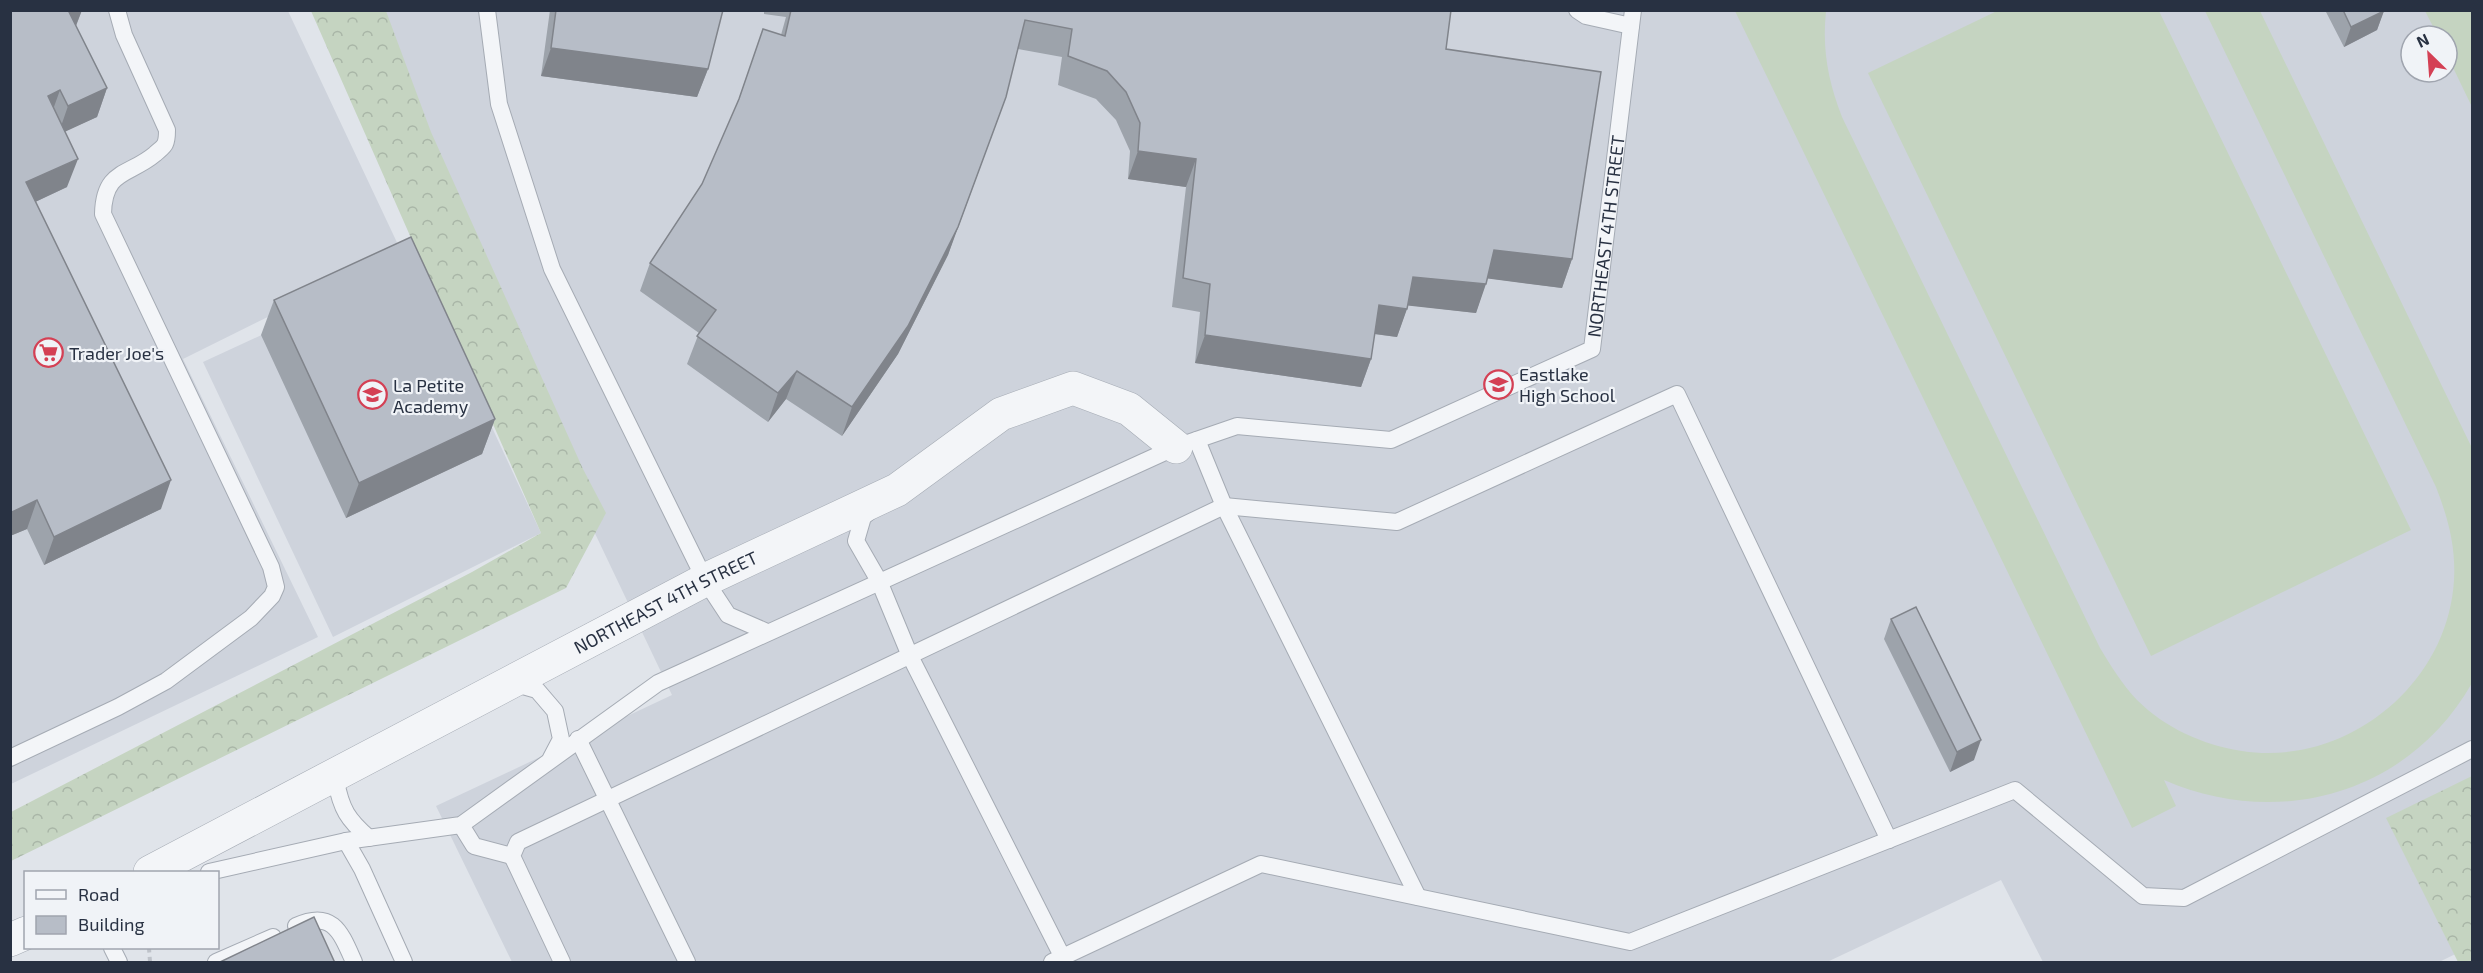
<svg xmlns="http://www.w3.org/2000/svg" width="2483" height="973" font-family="'Exo 2',sans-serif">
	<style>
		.built { fill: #ced3dc; fill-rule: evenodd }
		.forest { fill: url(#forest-crowns) }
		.pitch { fill: #c5d4c1 }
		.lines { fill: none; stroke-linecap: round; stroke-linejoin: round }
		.service-casing { stroke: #a5abb4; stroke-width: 18 }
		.minor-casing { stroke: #a5abb4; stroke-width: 34 }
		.path { stroke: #bec2c9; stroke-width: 4; stroke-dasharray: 4.5 4.5; stroke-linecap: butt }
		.service { stroke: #f3f5f8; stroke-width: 16 }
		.minor { stroke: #f3f5f8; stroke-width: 33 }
		.wall { fill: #9da3ab }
		.shaded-wall { fill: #80848b }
		.building { fill: #b7bdc7; stroke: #80848b; stroke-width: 1.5 }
		.labels { text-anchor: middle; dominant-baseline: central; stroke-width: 4.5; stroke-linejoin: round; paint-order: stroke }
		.street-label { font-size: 18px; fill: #283142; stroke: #f0f3f7 }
		.poi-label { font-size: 18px; fill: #283142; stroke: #f0f3f7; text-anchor: start }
	</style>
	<defs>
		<pattern id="forest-crowns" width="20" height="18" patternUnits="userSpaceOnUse" patternTransform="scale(1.5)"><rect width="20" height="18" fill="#c5d4c1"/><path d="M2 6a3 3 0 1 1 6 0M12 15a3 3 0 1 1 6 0" fill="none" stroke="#a9b6a7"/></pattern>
	</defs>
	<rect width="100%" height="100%" fill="#e0e4ea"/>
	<path class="built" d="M11 11H288L401 251 183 359 318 637 11 784Z
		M346 11H2472V946L2439 962H2043L2001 880 1827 962H512L436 806 672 695ZM2411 36H2447V72H2411Z
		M416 264 541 533 333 637 203 362Z"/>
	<path class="forest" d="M311 11H386L431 132 583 469 606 513 566 588 11 861V812L472 572 541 533Z
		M2472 776V962H2458L2386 818Z"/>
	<path class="pitch" d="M1735 11H1826C1822 49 1828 81 1842 117L2100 648C2111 666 2122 684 2137 700 2165 728 2203 745 2242 751 2345 767 2448 686 2454 580 2456 547 2448 518 2436 487L2205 11H2260L2472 448V683C2409 794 2279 830 2164 780L2176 806 2132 828Z
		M1997 11H2159L2411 530 2151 656 1868 73Z
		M2425 11H2472V107L2447 55V36H2438Z"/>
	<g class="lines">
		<defs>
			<g id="service">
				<path d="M487 10 499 104 552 269 705 580 728 615 767 632"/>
				<path d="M1577 10 1586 16 1631 26"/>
				<path d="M1197 440 1224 506 1418 897"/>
				<path d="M873 509 863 517 856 541 879 581 910 656 1063 958"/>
				<path d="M512 686 516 684 537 690 555 711 561 739 551 758"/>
				<path d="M578 739 687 962"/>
				<path d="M10 758 118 707 166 681 251 618 272 596 276 587 271 567 103 214C104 169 129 176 155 154 158 151 164 147 165 144 167 140 167 134 167 130L124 35 117 10"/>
				<path d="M343 771 336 781C341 809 348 820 369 838"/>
				<path d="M461 825 474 846 512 856"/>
				<path d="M346 841 362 869 404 962"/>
				<path id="s1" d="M209 872 346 841 461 825 658 683 1176 447 1237 426 1391 440 1592 349 1633 10"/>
				<path d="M296 926C333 909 341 933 354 962"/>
				<path d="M112 948 119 962"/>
				<path d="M216 962 273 937"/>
				<path d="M562 962 512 856 518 842 1224 506 1397 522 1677 394 1889 840"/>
				<path d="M1052 962 1261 864 1630 942 2015 790 2143 896 2184 898 2472 749"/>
			</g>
			<g id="minor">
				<path id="s2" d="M150 872 705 580 897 490 1001 414 1073 388 1129 409 1176 447"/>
				<path d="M10 940 26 933"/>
			</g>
		</defs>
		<use href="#service" class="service-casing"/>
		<use href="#minor" class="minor-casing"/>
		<path class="path" d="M149 948 150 962"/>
		<use href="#service" class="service"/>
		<use href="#minor" class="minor"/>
	</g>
	<path class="wall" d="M10 10H82L76 26 107 88 97 117 65 131 67 187 35 202 161 509 44 565 27 529 10 536Z
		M550 10H723L708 69 697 97 541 76Z
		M764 10H1451L1446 49 1572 259 1562 288 1487 278 1476 313 1408 305 1397 337 1374 334 1371 359 1361 387 1195 363 1200 312 1172 307 1186 187 1128 179 1130 151 1116 120 1096 99 1058 85 1062 57 1018 49 948 255 898 354 842 436 786 399 768 422 687 364 699 333 640 291 650 263 702 184 736 107 763 29 781 35 786 17 764 14Z
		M2325 10H2384L2377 30 2344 47Z
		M274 300 495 419 482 454 346 518 261 335Z
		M1891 619 1974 760 1950 772 1884 639Z"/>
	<path class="shaded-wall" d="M67 10H82L75 28Z
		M2384 11 2377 30 2344 47 2351 27Z
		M551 48 708 69 697 97 541 76Z
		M107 88 97 117 58 135 68 106Z
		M60 90 50 118 48 96Z
		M1006 97 948 255 898 354 842 436 852 407Z
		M1138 151 1196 159 1186 187 1128 179Z
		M78 159 67 187 16 211 26 182Z
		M1494 250 1572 259 1562 288 1484 278Z
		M1413 277 1486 284 1476 313 1403 305Z
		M1379 305 1407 309 1397 337 1368 333Z
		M1205 335 1371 359 1361 387 1195 363Z
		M797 371 786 399 768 422 778 393Z
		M495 419 482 454 346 518 359 483Z
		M171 480 161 509 44 565 54 537Z
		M37 500 27 529 10 536V513Z
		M1981 740 1974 760 1950 772 1957 752Z"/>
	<path class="building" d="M10 10H68L107 88 68 106 60 90 48 96 78 159 26 182 171 480 54 537 37 500 10 513Z
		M556 10H723L708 69 551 48Z
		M791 10H1451L1446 49 1601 72 1572 259 1494 250 1486 284 1413 277 1407 309 1379 305 1371 359 1205 335 1210 284 1183 278 1196 159 1138 151 1140 123 1126 92 1107 71 1068 56 1072 29 1025 20 1006 97 958 227 908 326 852 407 797 371 778 393 697 336 716 310 650 263 702 184 739 99 763 29 785 36Z
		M2343 10H2384V11L2351 27Z
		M411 237 495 419 359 483 274 300Z
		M1916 607 1981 740 1957 752 1891 619Z
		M314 917 335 963H218Z"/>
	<defs>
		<symbol id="supermarket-ring" viewBox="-11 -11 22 22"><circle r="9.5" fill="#f0f3f7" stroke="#d44054" stroke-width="1.5"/><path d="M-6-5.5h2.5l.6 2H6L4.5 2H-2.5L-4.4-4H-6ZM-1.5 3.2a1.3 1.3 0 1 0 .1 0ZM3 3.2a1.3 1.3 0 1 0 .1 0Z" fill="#d44054"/></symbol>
		<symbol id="school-ring" viewBox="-11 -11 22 22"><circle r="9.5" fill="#f0f3f7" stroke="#d44054" stroke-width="1.5"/><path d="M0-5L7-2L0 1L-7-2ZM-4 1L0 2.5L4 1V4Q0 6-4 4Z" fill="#d44054"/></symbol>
	</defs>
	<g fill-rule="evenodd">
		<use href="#supermarket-ring" x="32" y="336" width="33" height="33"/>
		<use href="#school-ring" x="1482" y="368" width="33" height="33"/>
		<use href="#school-ring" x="356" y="378" width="33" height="33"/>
	</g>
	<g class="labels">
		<g class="street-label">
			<text stroke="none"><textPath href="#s1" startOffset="1622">NORTHEAST 4TH STREET</textPath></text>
			<text stroke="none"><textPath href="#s2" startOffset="582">NORTHEAST 4TH STREET</textPath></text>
		</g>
		<g class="poi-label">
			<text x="69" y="353">Trader Joe's</text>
			<text x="1519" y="374">Eastlake<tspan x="1519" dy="21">High School</tspan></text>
			<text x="393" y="385">La Petite<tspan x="393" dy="21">Academy</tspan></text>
		</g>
	</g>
	<rect width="2483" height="973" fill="none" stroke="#283142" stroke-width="24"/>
	<rect x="24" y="871" width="195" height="78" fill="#f0f3f7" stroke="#a0a5af" stroke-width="1.5"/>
	<rect x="36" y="890" width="30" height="9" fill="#f3f5f8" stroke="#a0a5af" stroke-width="1.5"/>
	<text x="78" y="901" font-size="18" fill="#283142">Road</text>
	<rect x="36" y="916" width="30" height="18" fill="#b7bdc7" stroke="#a0a5af" stroke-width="1.5"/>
	<text x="78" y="931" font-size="18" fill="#283142">Building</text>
	<g transform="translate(2429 54) rotate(335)"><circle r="28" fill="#f0f3f7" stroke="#a0a5af" stroke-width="1.5"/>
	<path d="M0-4.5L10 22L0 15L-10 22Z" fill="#d44054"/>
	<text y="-9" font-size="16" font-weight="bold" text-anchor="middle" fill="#283142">N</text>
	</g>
</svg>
